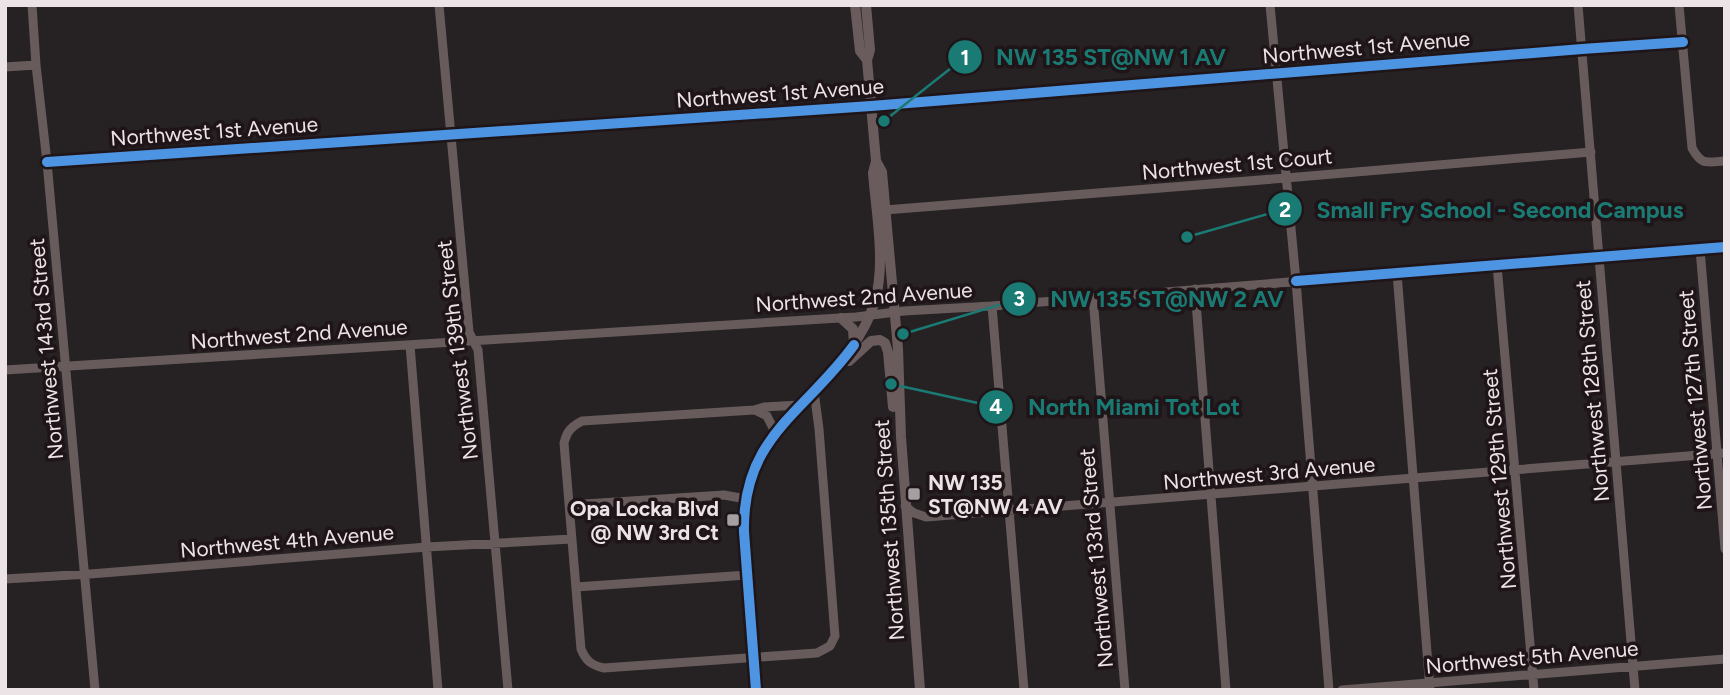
<svg xmlns="http://www.w3.org/2000/svg" width="1730" height="695" font-family="Figtree,sans-serif">
	<style>
		.lines { fill: none; stroke-linecap: round; stroke-linejoin: round }
		.minor { stroke: #675b5b; stroke-width: 9 }
		.major { stroke: #6a5c5c; stroke-width: 10 }
		.cycleway-casing { stroke: #1f1518; stroke-width: 15 }
		.cycleway { stroke: #4d94e3; stroke-width: 10 }
		.poi-dot { fill: #a69fa1; stroke: #1f1518; stroke-width: 2.5 }
		.labels { text-anchor: middle; dominant-baseline: central; stroke-width: 7; stroke-linejoin: round; paint-order: stroke }
		.street-label { font-size: 21px; fill: #ebe3e5; stroke: #1f1518 }
		.poi-label { font-size: 21px; font-weight: bold; fill: #ebe3e5; stroke: #1f1518; text-anchor: start }
		.leader { fill: none; stroke: #1a7b74; stroke-width: 2.5 }
		.callout-dot { fill: #1a7b74; stroke: #1f1518; stroke-width: 2.5 }
		.mark-label { font-size: 21px; text-anchor: middle; font-weight: bold; fill: #fff }
		.callout-label { font-size: 23px; text-anchor: middle; font-weight: bold; fill: #1a7b74; stroke: #1f1518; stroke-width: 7; stroke-linejoin: round; paint-order: stroke }
	</style>
	<rect width="100%" height="100%" fill="#262123"/>
	<g class="lines">
		<path class="minor" d="M32 5 36 65 47 162 95 690
			M439 5 469 332 478 350 508 690
			M1270 5 1296 281 1329 690
			M1578 5 1635 690
			M1679 5 1692 148C1702 166 1706 162 1725 161
			M5 67 36 65
			M47 162 871 106 1582 49 1683 42
			M885 210 1286 178 1591 152
			M1700 249 1725 549
			M1497 265 1534 690
			M1397 273 1430 690
			M1195 289 1226 690
			M1093 297 1125 690
			M992 306 1024 690
			M410 345 438 690
			M5 370 856 317 904 311 992 306 1725 247
			M800 405 764 407 754 410 582 421C571 427 567 431 564 443L581 649C586 661 591 665 604 668L817 653 830 646 835 636 819 429 814 391
			M755 410 767 416 775 432
			M569 505 724 495 746 499
			M905 506 914 513 926 517 1725 453
			M5 579 90 574 427 547 572 539
			M576 587 747 575
			M1342 690 1725 659"/>
		<path class="major" d="M855 5 860 51 867 60
			M876 161 882 172 898 349 901 437 920 690
			M841 318 853 329 854 344
			M849 361 871 341 880 340 885 343 888 352 893 407
			M756 690 744 532C743 496 753 461 775 432 810 387 858 358 875 301 886 262 876 213 873 173L876 161 867 60 870 50 866 5"/>
		<defs>
			<path id="cycleway" d="M47 162 871 106 1582 49 1683 42
				M1296 281 1725 247
				M756 690 744 532C742 436 805 413 854 345"/>
		</defs>
		<use href="#cycleway" class="cycleway-casing"/>
		<use href="#cycleway" class="cycleway"/>
	</g>
	<g class="poi-dot">
		<rect x="907" y="487" width="14" height="14" rx="3.5"/>
		<rect x="726" y="513" width="14" height="14" rx="3.5"/>
	</g>
	<g class="labels">
		<g class="street-label">
			<text transform="translate(1366 47) rotate(-5)">Northwest 1st Avenue</text>
			<text transform="translate(780 93) rotate(-4)">Northwest 1st Avenue</text>
			<text transform="translate(214 131) rotate(-4)">Northwest 1st Avenue</text>
			<text transform="translate(1237 164) rotate(-5)">Northwest 1st Court</text>
			<text transform="translate(864 297) rotate(-4)">Northwest 2nd Avenue</text>
			<text transform="translate(299 334) rotate(-4)">Northwest 2nd Avenue</text>
			<text transform="translate(46 349) rotate(-95)">Northwest 143rd Street</text>
			<text transform="translate(457 350) rotate(-97)">Northwest 139th Street</text>
			<text transform="translate(1592 391) rotate(-95)">Northwest 128th Street</text>
			<text transform="translate(1695 400) rotate(-95)">Northwest 127th Street</text>
			<text transform="translate(1269 473) rotate(-5)">Northwest 3rd Avenue</text>
			<text transform="translate(1499 479) rotate(-95)">Northwest 129th Street</text>
			<text transform="translate(889 530) rotate(-94)">Northwest 135th Street</text>
			<text transform="translate(287 541) rotate(-5)">Northwest 4th Avenue</text>
			<text transform="translate(1096 558) rotate(-95)">Northwest 133rd Street</text>
			<text transform="translate(1532 657) rotate(-5)">Northwest 5th Avenue</text>
		</g>
		<g class="poi-label">
			<text x="928" y="482">NW 135<tspan x="928" dy="24">ST@NW 4 AV</tspan></text>
			<text x="719" y="508" text-anchor="end">Opa Locka Blvd<tspan x="719" dy="24">@ NW 3rd Ct</tspan></text>
		</g>
	</g>
	<path class="leader" d="M884 121L965 57M1187 237L1285 209M903 334L1019 299M891 384L996 407"/>
	<g class="callout-dot">
		<circle cx="884" cy="121" r="7"/>
		<circle cx="1187" cy="237" r="7"/>
		<circle cx="903" cy="334" r="7"/>
		<circle cx="891" cy="384" r="7"/>
		<circle cx="965" cy="57" r="18"/>
		<circle cx="1285" cy="209" r="18"/>
		<circle cx="1019" cy="299" r="18"/>
		<circle cx="996" cy="407" r="18"/>
	</g>
	<g class="mark-label">
		<text x="965" y="65">1</text>
		<text x="1285" y="217">2</text>
		<text x="1019" y="306">3</text>
		<text x="996" y="414">4</text>
	</g>
	<g class="callout-label">
		<text x="1111" y="65">NW 135 ST@NW 1 AV</text>
		<text x="1500" y="218">Small Fry School - Second Campus</text>
		<text x="1167" y="307">NW 135 ST@NW 2 AV</text>
		<text x="1134" y="415">North Miami Tot Lot</text>
	</g>
	<rect width="1730" height="695" fill="none" stroke="#ebe3e5" stroke-width="14"/>
</svg>
